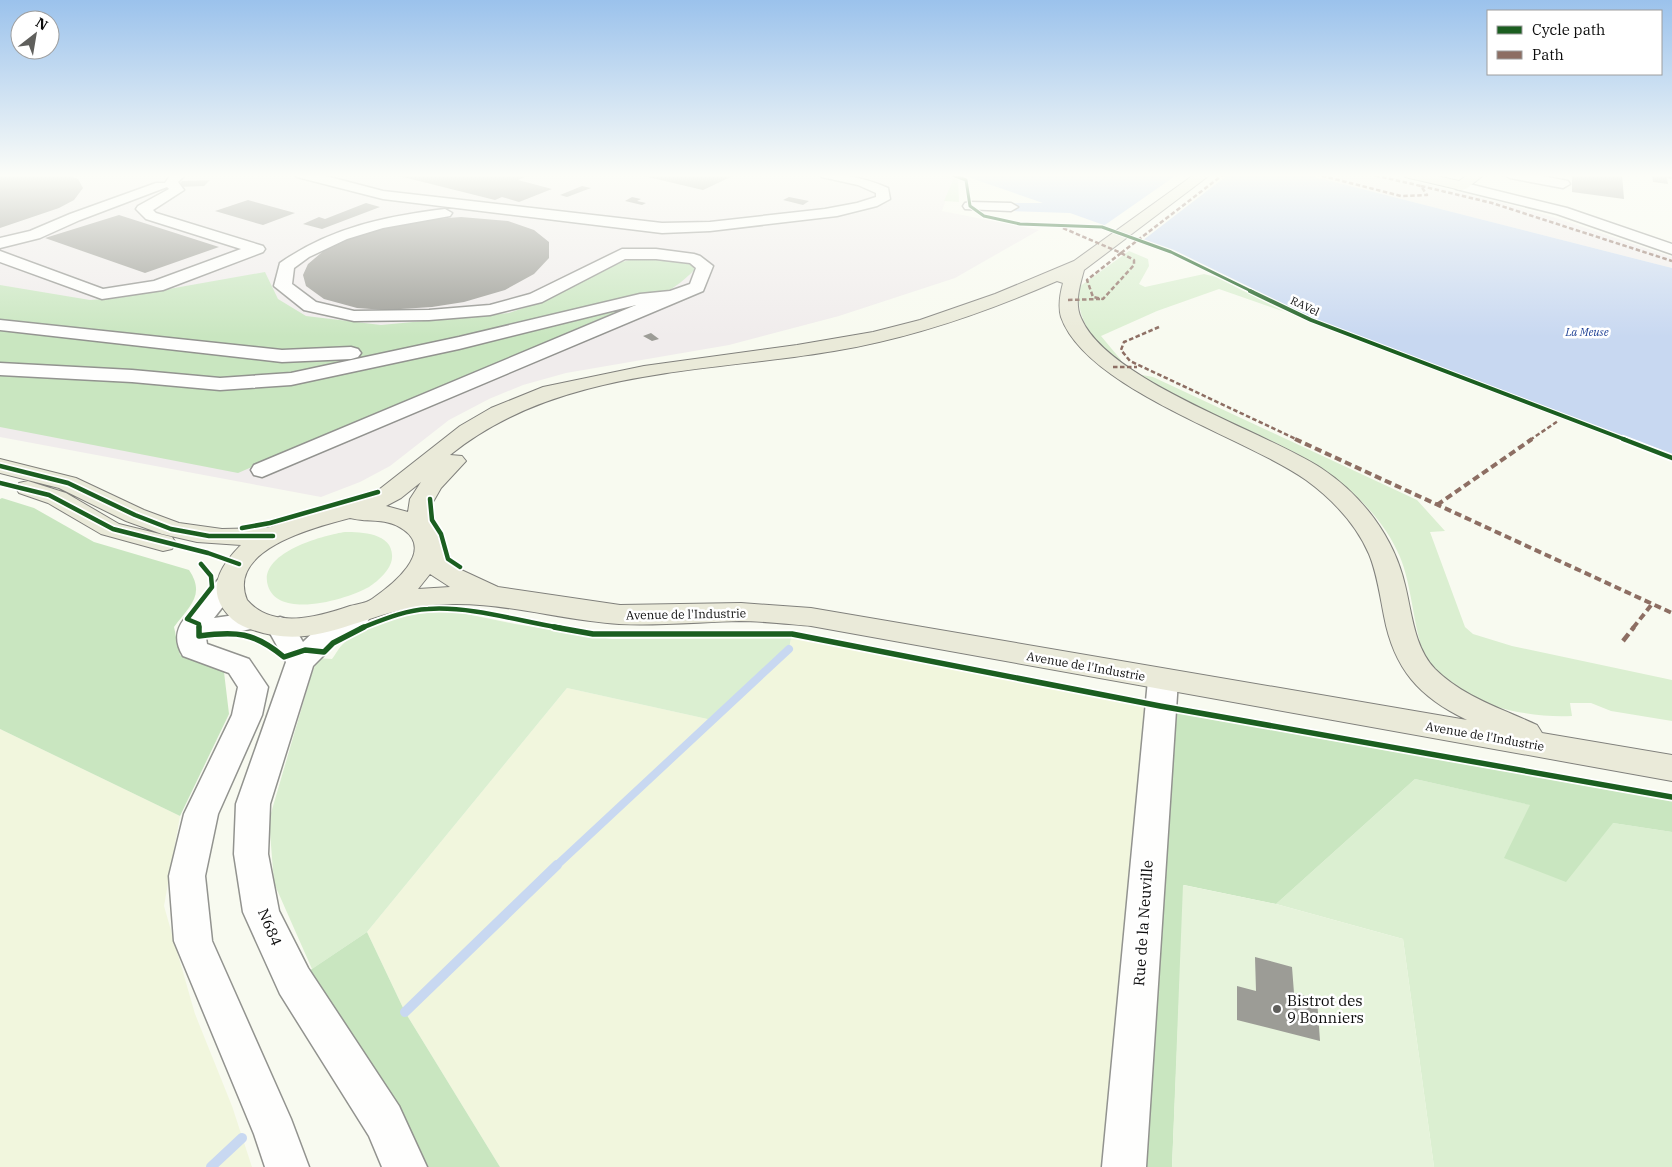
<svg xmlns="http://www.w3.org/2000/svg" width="1672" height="1167" font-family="'IBM Plex Serif',serif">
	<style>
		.industrial { fill: #f0ecec }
		.farmland { fill: #f1f6dd }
		.green { fill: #dbefd1 }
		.forest { fill: #c9e6c0 }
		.pitch { fill: #e6f3db }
		.water { fill: #c8d8f1 }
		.pier { fill: #f8faf0 }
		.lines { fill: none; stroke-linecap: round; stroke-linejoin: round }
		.stream-far1 { stroke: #c8d8f1; stroke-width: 8 }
		.stream { stroke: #c8d8f1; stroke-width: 10 }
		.building { fill: #9c9c96 }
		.minor-casing { stroke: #92938f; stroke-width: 3 }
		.major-casing { stroke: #80807c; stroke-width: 2 }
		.minor { fill: #fefefd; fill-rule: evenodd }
		.major { fill: #eaead9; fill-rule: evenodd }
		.quiet-far2 { stroke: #8d6e63; stroke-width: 2.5; stroke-dasharray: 4.5 2.5; stroke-linecap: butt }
		.quiet-far1 { stroke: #8d6e63; stroke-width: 4; stroke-dasharray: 7 4; stroke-linecap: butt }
		.quiet { stroke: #8d6e63; stroke-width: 4.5; stroke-dasharray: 9 4.5; stroke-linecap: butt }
		.cycleway-far3-casing { stroke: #fff; stroke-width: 5 }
		.cycleway-far2-casing { stroke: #fff; stroke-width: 6 }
		.cycleway-far1-casing { stroke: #fff; stroke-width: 8 }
		.cycleway-casing { stroke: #fff; stroke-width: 9 }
		.cycleway-far3 { stroke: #1b5e20; stroke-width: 3 }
		.cycleway-far2 { stroke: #1b5e20; stroke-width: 4 }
		.cycleway-far1 { stroke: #1b5e20; stroke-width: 4.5 }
		.cycleway { stroke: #1b5e20; stroke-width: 5.5 }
		.poi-dot { fill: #5f5f5c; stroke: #fff; stroke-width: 2 }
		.labels { text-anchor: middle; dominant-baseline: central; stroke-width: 5; stroke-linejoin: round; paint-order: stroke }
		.far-street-label { font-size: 11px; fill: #0c0c0c; stroke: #fff }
		.far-water-label { font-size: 11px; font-style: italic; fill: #1e4095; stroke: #fff }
		.street-label { font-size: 12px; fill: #0c0c0c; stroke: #fff }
		.near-street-label { font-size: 15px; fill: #0c0c0c; stroke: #fff }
		.near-poi-label { font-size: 15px; fill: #0c0c0c; stroke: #fff; text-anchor: start }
	</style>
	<rect width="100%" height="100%" fill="#f8faf0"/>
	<path class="industrial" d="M0 174H935L953 180 942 211 1039 230 955 278 839 316 729 345 566 373 523 385 489 399 449 420 390 466 360 482 321 497 0 437Z
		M1303 174H1383L1496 201 1556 218 1672 257V268Z"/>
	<path class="farmland" d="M792 634 1160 706 1124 1167H500L405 1012 367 932 567 688 712 720 594 833 789 649Z
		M0 729 180 816 164 906 195 1014 232 1106 252 1167H0Z"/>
	<path class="green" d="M935 174H946L958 180 959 202 944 201 953 180Z
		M1129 251 1148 259 1149 266 1139 284 1145 287 1204 274 1216 277 1285 312 1219 289 1157 311 1101 336 1121 360 1120 362 1116 361C1093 338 1076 322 1079 287Z
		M1142 375 1153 377 1417 500 1445 531 1430 532 1465 627 1473 634 1512 646 1672 680V721L1611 711 1591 703H1570L1572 716C1525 719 1438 701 1422 649 1413 621 1411 583 1400 557 1388 528 1365 502 1341 483 1305 453 1260 436 1218 417 1190 404 1163 390 1136 376Z
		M345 532C362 532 394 533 392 558 391 570 378 581 369 587 348 599 279 620 268 586 257 553 324 535 345 532Z
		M452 611 515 624 612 639 791 638 789 649 712 720 567 688 367 932 312 969 274 883 269 820 311 676 318 658 332 659C336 654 339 647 344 643 372 617 417 613 452 611Z
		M1415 779 1613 823 1672 832V1167H1434L1403 939 1276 904Z"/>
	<path class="forest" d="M637 258 690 263 696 268C669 298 633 308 595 321L238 473 0 427V285L90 300 118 298 265 272 278 299 306 316 381 325 509 313 543 301 618 263Z
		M2 498 34 508 94 542 189 570C206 595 189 607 174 627L180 655 224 672 229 714 180 816 0 729V499Z
		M1160 706 1672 797V832L1613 823 1566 882 1504 858 1530 805 1415 779 1276 904 1184 885 1172 1167H1124Z
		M367 932 405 1012 500 1167H405L294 981Z"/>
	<path class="pitch" d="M1183 885 1276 904 1403 939 1434 1167H1172Z"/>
	<path class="water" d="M959 174H1303L1672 268V454L1317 320 1174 250 1070 213 1012 211 1011 203H1043Z"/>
	<path class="pier" d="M1178 174H1229L1142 241 1102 227Z"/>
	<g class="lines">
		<path class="stream-far1" d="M556 866 789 649"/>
		<path class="stream" d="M405 1012 557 865
			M211 1167 242 1138"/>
	</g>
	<path class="building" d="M0 174H65L78 179 83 188 74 200 59 208 0 228Z
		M532 174 518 180 552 189 519 202 502 197 495 200 395 175Z
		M635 174H737L703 190Z
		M1572 174H1622L1624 199 1572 192Z
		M1652 174H1672V179L1667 178 1668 184 1653 182Z
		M210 180 204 186 176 187 182 181Z
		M582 186 591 188 567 197 560 195Z
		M632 197 641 199 637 201 646 203 642 205 625 201Z
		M789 197 809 201 803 205 783 200Z
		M248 200 295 213 263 225 215 211Z
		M366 203 380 207 322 229 303 224 319 217 325 219Z
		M119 215 219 247 145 273 45 238Z
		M461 217 508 221 534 230 549 242V258L534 274 505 290 464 302 432 307 385 310 357 308 324 299 306 286 303 275 308 264 327 248 346 239 382 227 435 219Z
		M651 333 659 339 652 341 643 336Z
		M1255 957 1292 967 1294 993 1317 999 1320 1041 1237 1020V986L1256 991Z"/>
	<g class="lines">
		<defs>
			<path id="minor" d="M171 174H186L178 182 184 190 153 210 156 213 263 246 265 249 263 252 163 290 102 299 0 262V251L103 289 154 281 241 249 146 219 136 209 138 206 169 189 167 187 80 220 40 238 0 248V238L30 231 70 214 156 183H165Z
				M295 174H318L383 191 662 223 710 222 825 209 857 203 876 197V193L858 185 822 177 820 174C845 174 865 178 888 188L890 199 877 206 837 216 710 231 662 233 383 199 297 177Z
				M1503 174H1531L1568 181 1570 184 1563 188 1510 178Z
				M1461 182 1567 208 1672 244V254L1557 214 1456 189 1454 186Z
				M970 202 1011 203 1018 207 1011 211 965 209 963 206 965 203Z
				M445 209 452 213 450 216 383 228 347 239 309 257 294 268 292 284 316 302 354 311 429 310 490 305 530 294 622 249H656L694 254 700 256 713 266 703 291 262 477 254 475 251 470 254 465 636 305 459 349 291 385 220 390 132 382 0 375V363L132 370 220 378 291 373 459 337 640 294 670 291 690 284 696 268 690 263 656 259H625L542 302 490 315 429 320 354 321 304 310 274 286 280 263C330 228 386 216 445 209Z
				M0 320 282 350 351 347 358 349 361 353 358 357 351 359 282 362 0 330Z
				M230 573 239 575 243 581 214 618 256 612 266 615 270 621 280 617 290 620 303 642C319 627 343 603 367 610L371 616 367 622 338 641 313 666 270 804 268 854 279 911 308 968 399 1106 427 1167H382L369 1136 280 994 243 912 234 854 236 804 286 662 266 626 206 638 207 644 249 659 268 687 262 715 218 814 205 876 212 941 291 1119 309 1167H265L254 1134 174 941 169 876 184 814 232 715 238 687 229 673 183 656C166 628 190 614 205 596 214 586 217 576 230 573Z
				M1163 670 1173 673 1178 680 1146 1167H1102L1148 680 1153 673Z"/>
			<path id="major" d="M1195 174H1211L1084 270C1080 285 1074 303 1081 318 1108 381 1262 430 1321 468 1362 495 1394 537 1405 585 1412 613 1414 647 1435 669 1463 697 1503 709 1537 725L1542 733 1672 755V781L811 626C787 624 763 621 739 621 699 622 659 626 619 624 548 619 489 596 416 607 353 617 311 654 245 627 235 623 228 616 222 607 208 584 224 562 241 545L197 542 162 534 126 521 59 488 0 473V459L76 478 144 510 179 523 222 529 267 528 376 492 460 426 491 408 543 387 644 366 797 345 873 332 920 320 995 294 1074 261ZM1057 281 1063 283C1060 294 1058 306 1061 317 1086 389 1245 437 1306 480 1332 499 1356 524 1369 554 1377 573 1380 596 1384 616 1394 669 1419 697 1467 720L811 608 741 603 620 605 498 587 457 568 445 557 442 552 441 539 433 514V502L441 488 466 461 462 456 450 455C557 368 704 373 834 351 912 338 984 313 1057 281ZM421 482 410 499 408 512 386 506 401 498ZM350 518C369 523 387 517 404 530 435 552 391 586 372 599 367 603 357 604 350 606 318 617 273 630 247 600 226 549 316 527 350 518ZM430 574 450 587 418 589Z
				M1403 174H1428L1459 181 1469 174H1485L1466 189 1461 190 1405 177Z
				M28 481 66 493 119 524 172 537 176 543 172 549 163 551 101 534 48 503 19 493 16 488 19 483Z"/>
		</defs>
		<use href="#minor" class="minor-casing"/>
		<use href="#major" class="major-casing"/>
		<use href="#minor" class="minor"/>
		<use href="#major" class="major"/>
		<path class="quiet-far2" d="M1315 174 1401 196 1427 195 1421 186 1369 174
			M1421 186 1492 203 1672 261
			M1063 228 1121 253
			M1121 253 1134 260V265L1103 299 1093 297 1087 280Z
			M1121 253 1224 174
			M1068 300 1100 299
			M1159 327 1124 342 1121 350 1130 361 1298 440
			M1113 367H1137
			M1530 440 1558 421"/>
		<path class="quiet-far1" d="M1295 439 1672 613
			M1437 505 1532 439
			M1633 628 1652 604"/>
		<path class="quiet" d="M1623 641 1634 627"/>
		<defs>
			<path id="cycleway-far3" d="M950 174 966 180 970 206 984 216 1020 224 1102 227 1171 252 1253 292"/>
			<path id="cycleway-far2" d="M1250 291 1311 320 1626 440"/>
			<path id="cycleway-far1" d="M1623 439 1672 458
				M0 466 68 483 135 515 171 529 209 536H273
				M0 483 49 495 113 529 208 553 239 564
				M430 499 432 520 441 534 448 559 460 567
				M242 528 270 523 378 492
				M199 628V624L187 619 212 587 211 576 201 564
				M361 628C382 620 405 610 428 609 470 606 519 621 561 628"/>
			<path id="cycleway" d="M199 627V636C236 631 254 632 284 657L305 650 324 652 333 643 364 627
				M554 627 593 634H792L1160 706 1672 797"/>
		</defs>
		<use href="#cycleway-far3" class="cycleway-far3-casing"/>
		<use href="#cycleway-far2" class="cycleway-far2-casing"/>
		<use href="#cycleway-far1" class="cycleway-far1-casing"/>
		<use href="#cycleway" class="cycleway-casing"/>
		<use href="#cycleway-far3" class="cycleway-far3"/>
		<use href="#cycleway-far2" class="cycleway-far2"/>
		<use href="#cycleway-far1" class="cycleway-far1"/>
		<use href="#cycleway" class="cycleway"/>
	</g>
	<linearGradient id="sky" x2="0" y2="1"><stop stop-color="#9bc2ec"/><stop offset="0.52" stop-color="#fcfdf8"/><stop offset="1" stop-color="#fcfdf8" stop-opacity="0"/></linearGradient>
	<rect width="1672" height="337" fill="url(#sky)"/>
	<circle class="poi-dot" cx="1277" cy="1009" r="5"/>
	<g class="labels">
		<g class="far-street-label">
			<text transform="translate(1305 306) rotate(25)">RAVel</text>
		</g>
		<g class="far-water-label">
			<text x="1587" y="332">La Meuse</text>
		</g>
		<g class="street-label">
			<text transform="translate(686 614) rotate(-1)">Avenue de l'Industrie</text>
			<text transform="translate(1086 666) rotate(10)">Avenue de l'Industrie</text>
			<text transform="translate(1485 736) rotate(10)">Avenue de l'Industrie</text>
		</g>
		<g class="near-street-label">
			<text transform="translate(1143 923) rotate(-86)">Rue de la Neuville</text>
			<text transform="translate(270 927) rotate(67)">N684</text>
		</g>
		<g class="near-poi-label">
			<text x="1287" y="1000">Bistrot des<tspan x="1287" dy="17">9 Bonniers</tspan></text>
		</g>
	</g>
	<rect x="1487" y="10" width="175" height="65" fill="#ffffff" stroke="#9e9e9e"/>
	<rect x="1497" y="26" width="25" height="8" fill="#1b5e20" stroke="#9e9e9e"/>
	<text x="1532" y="35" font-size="15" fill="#0c0c0c">Cycle path</text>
	<rect x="1497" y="51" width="25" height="8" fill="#8d6e63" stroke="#9e9e9e"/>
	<text x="1532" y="60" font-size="15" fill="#0c0c0c">Path</text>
	<g transform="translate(35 35) rotate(31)"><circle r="24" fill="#ffffff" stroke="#9e9e9e"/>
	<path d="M0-4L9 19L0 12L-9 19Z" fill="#5f5f5c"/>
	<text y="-8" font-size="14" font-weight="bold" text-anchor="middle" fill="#0c0c0c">N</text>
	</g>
</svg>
